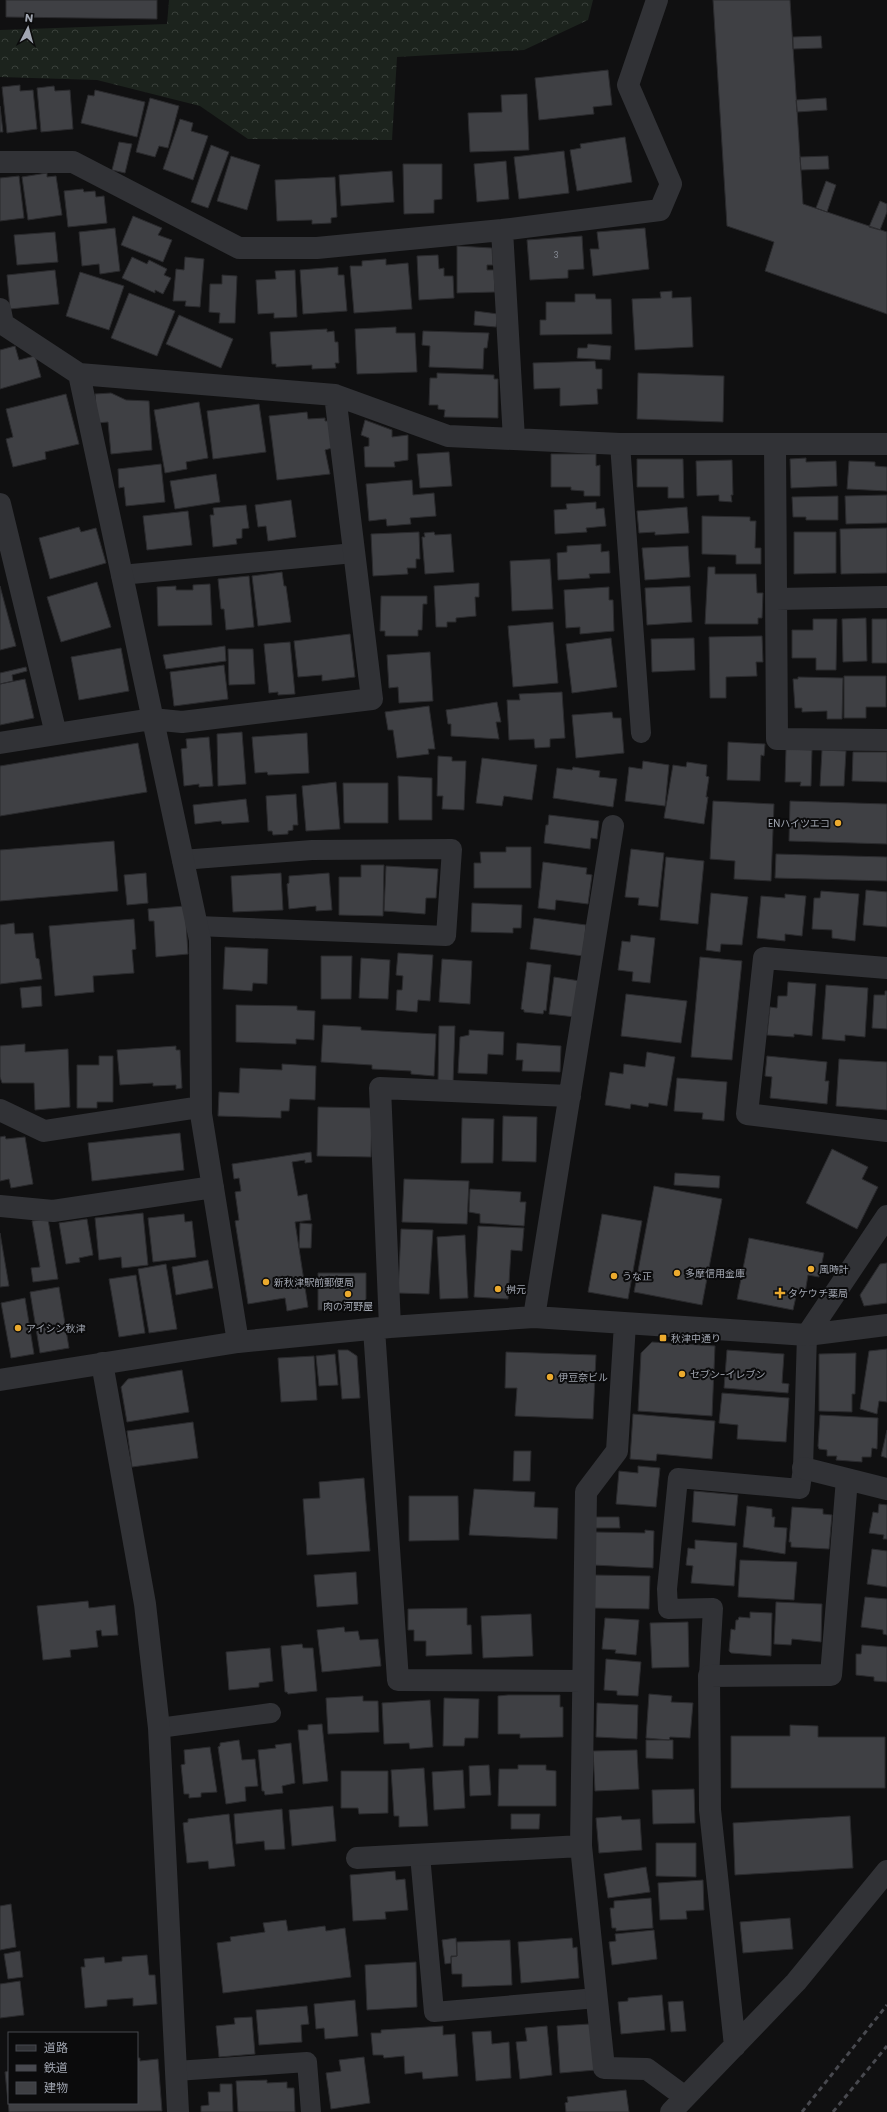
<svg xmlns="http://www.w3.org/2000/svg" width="887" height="2112" font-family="Poppins,'Noto Sans JP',sans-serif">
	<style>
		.forest { fill: url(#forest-crowns) }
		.building { fill: #3f4044; stroke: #2a2a2d }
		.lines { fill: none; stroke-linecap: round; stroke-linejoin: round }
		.service { stroke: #313236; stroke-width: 20 }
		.minor { stroke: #313236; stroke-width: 22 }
		.rail { stroke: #48494f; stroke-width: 3; stroke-dasharray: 5 4; stroke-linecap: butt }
		.poi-dot { fill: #ebaa2e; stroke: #0b0b0c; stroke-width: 1.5 }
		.labels { text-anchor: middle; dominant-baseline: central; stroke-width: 4; stroke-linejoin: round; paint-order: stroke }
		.number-label { font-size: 8px; fill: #888c96 }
		.poi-label { font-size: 10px; fill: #a1a6b1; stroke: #0b0b0c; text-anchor: start }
	</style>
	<defs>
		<pattern id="forest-crowns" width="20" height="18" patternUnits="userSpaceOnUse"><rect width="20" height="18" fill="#1c231d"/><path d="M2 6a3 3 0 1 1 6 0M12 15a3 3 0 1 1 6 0" fill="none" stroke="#3a403b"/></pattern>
	</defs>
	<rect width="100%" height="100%" fill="#101011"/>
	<path class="forest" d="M169 0H593L588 20 524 50 397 57 392 140 248 139 200 106 97 80 0 77V30L167 24Z"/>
	<path class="building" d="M6 0H157V19L6 17Z
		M713 0H790L803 204 887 232V314L765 271 774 242 727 226Z
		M821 36 822 48 793 49V37Z
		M608 70 612 105 593 107 594 114 539 120 535 78Z
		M20 85V91L33 90 37 129 7 133 2 87Z
		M54 86 55 91 70 90 73 129 41 132 37 88Z
		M95 90 145 102 137 137 81 123 88 95 94 96Z
		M527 94 529 150 470 152 468 113 502 112 501 95Z
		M150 98 179 106 168 148 159 146 155 157 136 152Z
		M826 98 827 110 797 112 796 100Z
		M0 106 3 132H0Z
		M180 119 193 123 191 131 208 136 193 180 163 169Z
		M625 137 632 182 577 191 570 150 581 148 580 144Z
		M119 142 132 144 125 173 112 170Z
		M211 145 229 152 208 208 191 202Z
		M564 151 569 193 519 199 514 157Z
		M231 156 260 165 247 210 217 201Z
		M828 156 829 169 801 170 800 157Z
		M506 161 509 199 477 202 474 164Z
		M403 164H442V199L434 200V213L404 214Z
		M392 171 394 202 341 206 339 175Z
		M47 173V177L56 176 62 215 28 220 22 177Z
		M19 176 24 218 0 221V178Z
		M335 177 337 217 331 218V223L312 224V220L277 221 275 180Z
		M826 181 836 185 827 212 816 208Z
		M83 189 84 192 95 191 96 197 104 196 107 223 68 227 64 191Z
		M880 201 887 204V212L880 230 869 227Z
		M133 216 162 228 158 235 172 240 163 262 121 245Z
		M115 228 120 271 100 274 99 264 82 266 79 232Z
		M645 228 649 269 593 276 590 249H599L597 232Z
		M55 232 58 262 17 265 14 235Z
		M582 236 584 269 568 270V278L530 280 527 240Z
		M457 246 492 248 493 265H487V270H494L495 292 457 293Z
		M438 255 439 269 444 268V276H453L454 298 419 300 417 256Z
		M132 257 147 264 149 260 167 269 164 275 171 278 163 294 155 290V293L122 278Z
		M185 257 204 259 200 307 185 306 186 301H173L176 269 184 270Z
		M386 259V265L408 263 412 309 354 313 350 266H362V261Z
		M338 267V275H344L347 311 303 314 300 270Z
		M55 270 59 304 10 309 7 275Z
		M295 270 297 317 274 318V313L258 314 256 280 276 279 275 271Z
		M80 272 124 286 109 330 66 316Z
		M222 275 237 276 235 323H219L220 313 209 312 210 284H222Z
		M672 291V298L691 297 693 347 635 350 632 299 661 298 660 292Z
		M129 293 175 311 157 356 111 338Z
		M575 294H595L596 299H611L612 334 540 335V320H546V302H575Z
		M475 311 498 314 496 327 474 325Z
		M179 315 233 339 221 368 166 344Z
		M396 327V333H415L417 372 357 374 355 329Z
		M327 329V332L334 331 335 342H338L339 363H335L336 368 312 369V365L276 367V364H272L270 332Z
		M423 331 489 333 487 348H484L483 369 429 367 430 346 422 345Z
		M588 344 611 346 610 360 577 358 578 348H587Z
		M15 346 19 360 35 356 41 377 0 389V350Z
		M595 361 596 369H602V389H597L598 404 560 406V388L534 389 533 363Z
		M437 373 494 375V379H498V418L444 417 445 410 438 409V405H429L430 378H437Z
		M638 373 724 376 723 422 637 419Z
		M111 393 126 400 149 401 152 450 111 454 108 422 97 423 95 394Z
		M66 394 79 444 45 452 46 459 13 467 6 439 13 437 6 409Z
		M199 402 208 458 186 462 187 469 165 473 154 410Z
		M259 404 266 452 213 459 207 411Z
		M307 412 308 419 325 418V421H329L332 448 325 450 330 474 277 480 269 416Z
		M365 420 392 430V437L408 435V460L394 462 395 467H365L364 447 369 446V438L361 435Z
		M449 452 452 486 420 488 417 454Z
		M551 454H596V466L600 465V496H584V491L571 490V487H551Z
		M806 458V462L836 461 837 486 791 488 790 459Z
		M637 459H683L684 498H668V487H637Z
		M732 460 733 495H731L732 502 719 501V495L697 496 696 461Z
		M849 461 875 462V466L887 467V491L847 489Z
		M161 464 165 502 126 506 124 487 119 488 118 469Z
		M216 474 220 502 175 509 170 481Z
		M412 480 413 495 434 493 436 516 410 518 411 524 387 526 386 519 369 521 366 484Z
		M887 495V523L846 524 845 496Z
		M838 496V520H806V517H793L792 497Z
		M291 500 296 537 268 541 266 526 258 527 255 505Z
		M596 502V509L604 508 606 526 586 528 587 532 555 534 554 510 567 509 566 504Z
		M246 505 249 528 242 529V538L236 539 237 544 213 547 210 515H214L213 508Z
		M687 507 689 533 655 535V532L639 533 637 511Z
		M188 511 192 545 147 550 143 516Z
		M702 516 750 517V521H756L755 548H761V564H736V555L702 554Z
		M79 527 81 532 96 528 106 563 50 579 39 538Z
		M887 528V573L841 574 840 529Z
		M419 532 420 559H416V568H407L408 574 373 576 371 534Z
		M434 532 435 535 451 534 454 572 425 574 422 537H425L424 533Z
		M794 532H836V573L794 574Z
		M601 544V552L609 551 610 573 589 574 590 578 558 580 557 553 567 552V546Z
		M688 546 690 577 645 580 642 548Z
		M550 559 553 609 512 611 510 561Z
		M708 567H715V574H756L757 593H763L762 618H758V624H705Z
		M282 572 284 586H286L291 622 258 626 252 576Z
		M249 576 254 627 226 630 224 609H221L218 579Z
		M97 582 111 627 61 642 47 597Z
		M479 583V597H475L476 616 456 618V622H447V627H436L434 586Z
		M210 584 212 625 158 626 157 587 176 586V590H193V585Z
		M0 586 16 646 0 650Z
		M690 586 692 622 647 625 645 588Z
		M609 587V600H613L614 631 580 634V627L566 628 564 590Z
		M381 596H427V604H423L422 630H418V636H385V631H380Z
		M866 618 867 661 843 662 842 619Z
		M813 619H837L836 670H816V658H792V630H813Z
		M872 619H887V663H872Z
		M553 622 558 683 513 687 508 626Z
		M350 634 355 677 322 681V675L298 677 294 641Z
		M762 636 763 662H756L757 676 726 677V698H710L709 637Z
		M611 638 617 687 572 693 566 644Z
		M694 638 695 670 652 672 651 639Z
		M290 642 295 694 278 695V692L269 693 264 644Z
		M225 646 226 661 166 669 163 655Z
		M121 648 129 691 79 700 71 657Z
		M228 649H253L255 684 229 685Z
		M430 652 433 701 399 703 398 687 389 688 387 655Z
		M224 665 228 699 174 706 170 672Z
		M26 667 27 671 12 675 13 681 0 684V673Z
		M844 676H886V707H866V718H844Z
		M798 677 843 678 842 719H827V711L802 712V708H795L793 679H798Z
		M25 679 34 718 0 725V684Z
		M562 692 565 738 550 739V747L535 748 534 739 509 740 507 700H520L519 694Z
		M497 702 501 722H496L499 739 451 736V724H448L446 710Z
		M429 706 435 749H428L429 754 397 758 393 730H388L385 712Z
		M612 712 613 718H621L624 753 576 758 572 715Z
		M242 732 246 784 218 786 217 734Z
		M307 733 309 773 268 775 267 772 255 773 252 737Z
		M209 737 213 786 199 787V784L184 786 181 749 187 748 186 739Z
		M728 742 765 744 764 756 761 755 760 781 727 780Z
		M138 743 147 792 0 816V766Z
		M786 749 812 750 811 786H800L801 782H785Z
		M822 750 846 751 844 786H820Z
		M853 752H887V782L852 781Z
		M438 756 452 757V761H466L464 810 442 809 443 796H437Z
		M482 758 537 765 532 800 504 796 502 806 476 803Z
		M643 761 669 765 665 806 625 801 629 767 642 769Z
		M687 762 707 765 706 776 709 777 706 797H708L704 824 664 818 673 765 686 767Z
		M573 767 600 771 599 777 617 779 613 807 553 798 557 768 572 770Z
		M398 776 432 778V820H399Z
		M336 782 340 829 306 831 302 786Z
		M343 783H388V823H344Z
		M296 794 298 825H293V830L288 831V834L273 835 272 831H268L266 796Z
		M246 799 249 822 222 824 221 821 195 824 193 805Z
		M713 801 774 804 771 881 734 879 735 861 710 859Z
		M790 801 887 804V844L789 841Z
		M549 815 599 821 597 839 591 838 590 849 544 843 546 825H548Z
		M114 841 118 891 0 901V850Z
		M506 847H531V888H474V863H481L480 852H506Z
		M631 849 664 853 658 907 638 905 639 898 625 897Z
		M776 854 887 857V881L775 878Z
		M666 857 704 861 698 924 660 920Z
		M543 862 587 868 586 874 592 875 588 904 556 900 555 910 538 908Z
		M361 865H384L383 916 339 915V877H361Z
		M386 866 438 869 436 898H426L425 914 384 911Z
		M146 873 148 903 127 905 124 875Z
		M281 873 283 910 233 912 231 876Z
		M329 873 332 910 316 911V906L289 909 287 884 289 883V876Z
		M866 890 887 892V927L863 925Z
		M821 891 859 894 855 941 832 938V930L812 929 814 898H820Z
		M711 893 748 897 742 945 721 944 720 952 706 950Z
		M785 894 806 896 802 936 785 934V941L757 938 761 896 785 898Z
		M472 903 522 905 521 928H513V933L471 932Z
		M185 906 188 954 156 957 154 921H149L148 909Z
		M534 918 586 925 583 956 530 949Z
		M134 919 136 949 132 950 134 973 93 976 94 992 55 996 49 926Z
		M14 923 15 934 33 933 36 958 39 959 42 979 0 984V925Z
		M631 935 655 938 650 983 632 981 633 972 618 970 622 941 630 942Z
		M225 947 268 949 267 984 253 983 252 991 223 989Z
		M398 953 433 955 430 1001 418 1000 417 1012 396 1010 397 990H402L403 976 396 975Z
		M321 956H352L351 999H321Z
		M700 957 742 961 732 1060 691 1057Z
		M361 958 390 960 388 999 359 998Z
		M442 959 472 961 470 1004 439 1002Z
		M527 962 551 965 546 1011 544 1010 543 1014 524 1012V1010L521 1009Z
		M554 977 580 981 575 1017 549 1014Z
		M788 982 816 984 812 1036 794 1034V1037L767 1035 770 1007 777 1008 778 996H787Z
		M826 985 868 988 865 1037 845 1035V1041L822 1039Z
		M41 986 42 1006 22 1008 20 988Z
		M885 991H887V1029L872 1028 874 995H885Z
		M626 994 687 1001 681 1043 621 1036Z
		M236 1005 297 1006V1010L315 1011 314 1040 296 1039V1044L236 1042Z
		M323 1025 361 1027V1030L436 1034 434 1076 411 1074V1071L372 1069V1065L321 1062Z
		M439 1026H455L453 1083 438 1082Z
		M469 1030 504 1032 503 1055 488 1054 487 1074 458 1073 460 1037 469 1035Z
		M517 1043 561 1046 560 1072 522 1071 523 1060H516Z
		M25 1044V1052L68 1049 70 1107 35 1110 34 1083H2L0 1077V1046Z
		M176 1046V1050H180L182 1088 176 1089V1085L153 1086V1083L120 1085 117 1050Z
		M647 1052 675 1057 667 1106 649 1103 648 1107 631 1104 630 1109 605 1105 610 1072 623 1074 624 1064 645 1067Z
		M99 1056H113V1102H97V1108H77V1065H99Z
		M767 1056 827 1062 825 1081H829L827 1104 770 1098 772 1077 765 1076Z
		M839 1059 887 1062V1110L836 1106Z
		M282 1064 316 1066 315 1100 290 1099 289 1111H281V1118L218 1116 219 1092 239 1093 240 1068 282 1070Z
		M677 1078 727 1082 724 1121 702 1119 703 1113 674 1111Z
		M318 1107 372 1108 371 1157 317 1156Z
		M503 1116 537 1117 536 1162 502 1161Z
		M462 1118 494 1119 493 1163H461Z
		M180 1133 184 1170 92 1181 88 1143Z
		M5 1136 6 1139 25 1137 33 1184 11 1188 9 1179 0 1181V1137Z
		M832 1149 868 1167 862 1179 878 1187 857 1229 806 1203Z
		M311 1152 312 1162 305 1163V1160L292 1162 298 1196 307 1194 311 1220 295 1222 308 1307 287 1311 285 1298 248 1304 235 1221 239 1220 235 1192 241 1191 239 1178 234 1179 232 1164Z
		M675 1173 720 1176 719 1188 674 1185Z
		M404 1179 469 1181 467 1224 402 1222Z
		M654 1186 722 1199 702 1305 634 1292Z
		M470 1189 521 1192 520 1202H526L524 1226 480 1223V1214L469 1212Z
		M143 1213 148 1265 122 1268 121 1257 99 1260 95 1218Z
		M184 1214 185 1222 192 1221 196 1257 153 1262 148 1218Z
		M602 1214 642 1221 628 1299 588 1292Z
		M48 1219 58 1279 33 1282 31 1268 40 1267 32 1221Z
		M87 1219 93 1255 79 1258 80 1262 66 1264 59 1223Z
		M300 1223 312 1224 311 1248H299Z
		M478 1226 524 1228 522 1251 511 1250 508 1299 474 1297Z
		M401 1229 433 1230 429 1294 398 1293Z
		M0 1233 9 1286 0 1287Z
		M465 1235 468 1298 440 1299 437 1237Z
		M749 1238 824 1253 819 1277 808 1275 805 1293 797 1292 793 1310 737 1299Z
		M208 1260 213 1288 176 1295 172 1267Z
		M887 1263V1303L864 1306 860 1295 880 1264Z
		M166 1264 177 1329 149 1333 138 1269Z
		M318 1273H366V1299L356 1310H318Z
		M136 1275 145 1333 119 1337 109 1279Z
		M59 1287 69 1348 40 1353 30 1292Z
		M25 1298 34 1354 11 1358 1 1303Z
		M652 1342 715 1346 712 1416 638 1411 641 1353Z
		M887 1349V1402L879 1401 877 1414 860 1409 869 1351Z
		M338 1350H348L357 1356 360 1398 342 1399Z
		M727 1350 784 1354 782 1383 789 1384 788 1393 724 1388Z
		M506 1352 596 1355 593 1419 515 1416 517 1388H505Z
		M856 1353 855 1394H852V1412L819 1411V1354Z
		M335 1354 338 1385 319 1386 316 1356Z
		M314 1356 317 1400 281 1402 278 1358Z
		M182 1370 189 1412 127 1422 121 1387 128 1379Z
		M722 1393 789 1398 786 1442 737 1439 738 1425 719 1423Z
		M633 1414 715 1421 712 1459 657 1454 656 1461 630 1459Z
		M820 1415 878 1418 877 1449 872 1448 871 1457H862V1462L836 1460 837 1456H827V1450L819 1449 818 1446Z
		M193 1422 198 1458 132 1467 127 1431Z
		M887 1430V1458L881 1456Z
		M514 1451H531L530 1481H513Z
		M638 1466 660 1468 656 1507 616 1504 619 1471 638 1473Z
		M364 1478 370 1551 307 1555 303 1499 320 1498 319 1482Z
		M474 1489 535 1492 534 1507 558 1508 557 1539 469 1535Z
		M694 1491 738 1495 735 1526 692 1522Z
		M409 1496H458L459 1540 409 1541Z
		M879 1504 887 1505V1539H883L884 1535 869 1533 873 1512 878 1513Z
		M747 1506 772 1509V1517H775L774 1527 787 1528 785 1554 743 1547Z
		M792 1507 823 1509V1514L832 1515 829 1549 791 1547V1542H789Z
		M594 1517H619L620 1528H594Z
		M645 1530 654 1531 653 1568 593 1565 594 1532 645 1533Z
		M695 1540 737 1543 734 1586 691 1583 693 1566 686 1565 688 1548 695 1549Z
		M872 1549 887 1551V1587L867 1584Z
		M740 1560 797 1562 794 1600 738 1597Z
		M356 1572 358 1604 317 1607 314 1575Z
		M592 1575 650 1576 649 1609 592 1608Z
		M865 1597 887 1599V1635L883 1634V1630L861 1627Z
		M88 1601 89 1608 115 1605 118 1635 102 1636 101 1630 96 1631 98 1647 70 1650 71 1657 43 1660 37 1606Z
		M776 1602 822 1604 821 1642 792 1639 791 1645 774 1644Z
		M467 1608V1625H471L472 1654 426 1656V1641H414V1630H408V1609Z
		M750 1612 772 1613 771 1656 731 1653 729 1651 731 1629 735 1630 736 1620H738L739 1617 750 1618Z
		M531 1614 533 1656 483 1658 481 1616Z
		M605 1618 639 1620 636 1655 615 1653 616 1650 602 1649Z
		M688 1622 689 1667 652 1668 650 1623Z
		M344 1627 345 1632 358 1631 360 1640 378 1639 381 1666 322 1672 317 1630Z
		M302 1644 303 1648H313L317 1691 288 1694 287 1692H285L281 1646Z
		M862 1645 887 1647V1682L874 1681V1677L856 1675V1654H861Z
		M270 1648 273 1681 259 1683V1687L229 1690 226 1652Z
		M606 1659 641 1662 638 1696 617 1695V1691L604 1690Z
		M649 1694 672 1696 671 1702 693 1703 690 1738 670 1737 669 1740 646 1738Z
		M508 1695H560V1707H563V1737L520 1738V1734H498V1696Z
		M363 1696V1701H378L379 1732 328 1734 326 1698Z
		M444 1698 479 1699 478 1738H465L464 1746H443Z
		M430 1700 433 1747 410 1749 409 1743 384 1744 382 1703Z
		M597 1703 638 1705 637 1739 596 1737Z
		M322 1724 328 1781 303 1784 298 1730H308V1725Z
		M790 1725 818 1726V1737H885V1788H731V1736H790Z
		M239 1740 242 1760 255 1759 258 1786 245 1787 246 1801 226 1804 218 1747 220 1746V1743Z
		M646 1740H673V1759L646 1758Z
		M291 1743 295 1783 282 1786 283 1793 265 1795 264 1791H262L258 1750 276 1748 275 1745Z
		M210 1747 217 1792 201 1793V1797L189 1798V1794H184L181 1765 185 1764 184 1750Z
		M637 1750 639 1789 595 1791 593 1751Z
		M489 1765 491 1795 470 1796 469 1766Z
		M518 1765H546V1770L556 1771V1806H498L499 1769H518Z
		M424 1768 428 1826 399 1827V1816H394L391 1770Z
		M463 1770 465 1808 434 1810 432 1772Z
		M341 1771H388V1813L359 1814 358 1808H341Z
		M694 1789 695 1823 653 1824 652 1790Z
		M333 1806 336 1841 292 1846 289 1810Z
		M282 1809 285 1849 265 1850 264 1841 236 1844 234 1814Z
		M229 1814 235 1866 209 1869 208 1861 187 1863 183 1823 188 1822V1819Z
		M511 1814H540L539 1829H511Z
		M621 1816 622 1820 640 1819 642 1850 599 1853 596 1818Z
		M850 1816 853 1868 735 1875 733 1823Z
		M656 1843H696V1877L656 1876Z
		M646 1867 650 1892 608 1898 604 1874Z
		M395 1871 396 1880 405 1879 408 1910 385 1912 386 1919 353 1921 350 1875Z
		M703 1880 704 1910 686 1911 687 1919 660 1920 658 1883Z
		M651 1898 653 1928 616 1931V1928H612L610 1908H614V1901Z
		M11 1904 16 1947 0 1950V1906Z
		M790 1918 793 1949 743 1953 740 1922Z
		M286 1920 288 1931 325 1926 326 1931 345 1928 351 1977 223 1993 217 1943 231 1941 230 1937 265 1932 263 1923Z
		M654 1930 657 1959 612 1965 609 1942 616 1941 615 1934Z
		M456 1938 457 1956H451V1963L445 1964 442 1940Z
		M572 1938 573 1948 577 1947 579 1978 521 1983 518 1942Z
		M510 1940 512 1985 462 1987V1974H452L451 1957 457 1956V1942Z
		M20 1951 23 1977 8 1979 4 1954Z
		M147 1955 149 1975H155L157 2004 133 2006V1998L107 2000V2006L85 2008 81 1967H85L84 1959 104 1957 105 1963 122 1961V1957Z
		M416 1962 417 2007 367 2010 365 1965Z
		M20 1981 24 2015 0 2018V1984Z
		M662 1995 665 2030 621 2034 618 2002 628 2001V1998Z
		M355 2000 358 2036 325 2039 324 2028 316 2029 314 2004Z
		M683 2001 686 2031 671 2032 668 2002Z
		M307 2006 309 2024 301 2025 302 2042 259 2045 256 2010Z
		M252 2017 255 2054 219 2057 216 2026 235 2024 234 2018Z
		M590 2024 596 2070 560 2073 557 2026Z
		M443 2026V2035L455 2034 458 2076 423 2079 422 2072 405 2074 404 2056 384 2058 383 2055H373L371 2033H381V2030Z
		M547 2026 552 2075 520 2079 516 2042 527 2041 525 2028Z
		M491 2031 492 2044 509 2042 511 2078 476 2081 472 2032Z
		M364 2057 370 2103 331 2109 326 2073 341 2071 339 2060Z
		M137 2058H140V2061L158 2059 162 2111 9 2112 5 2072 9 2071V2103H137Z
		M267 2080V2083L287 2082V2088H294L295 2112H238L236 2081Z
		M220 2084H232L233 2112H201V2106L209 2105 208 2092H220Z
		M626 2090 629 2112H566L565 2103 568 2102 567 2097Z"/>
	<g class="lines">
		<path class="service" d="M620 444 641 733
			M121 575 354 553
			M182 860 312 850 452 849 446 936 197 926
			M709 1676 713 1608 668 1609 667 1589 678 1478 800 1489 803 1468 807 1335
			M159 1728 271 1713
			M420 1855 434 2012 597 1998
			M176 2071 307 2062 311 2112"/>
		<path class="minor" d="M0 162H73L239 248H317L502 230 660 210 671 184 628 85 657 0
			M502 230 514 439
			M0 309 3 324 79 374 335 395 448 436 620 444H887
			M79 374 200 940 201 1114 238 1342
			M775 444 777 739 887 740
			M0 504 56 734
			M776 599 887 597
			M0 743 152 719 182 722 372 699 335 395
			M887 968 764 958 747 1114 887 1131
			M0 1110 44 1131 200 1107
			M0 1206 53 1211 213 1187
			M534 1317 613 826
			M625 1324 617 1451 586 1492 581 1846 604 2068 647 2069 685 2097
			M390 1327 380 1088 570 1096
			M374 1329 398 1680 583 1681
			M807 1335 887 1216
			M102 1363 145 1604 159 1728 178 2112
			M0 1380 238 1342 390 1327 534 1317 807 1335 887 1325
			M803 1468 887 1489
			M357 1858 581 1846
			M735 2046 710 1810 709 1676 831 1675 847 1479
			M671 2112 796 1982 887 1871"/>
		<path class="rail" d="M802 2112 887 2005
			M833 2112 887 2046"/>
	</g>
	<g class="poi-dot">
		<circle cx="838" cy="823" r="4"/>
		<circle cx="811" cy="1269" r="4"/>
		<circle cx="677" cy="1273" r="4"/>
		<circle cx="614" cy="1276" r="4"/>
		<circle cx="266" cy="1282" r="4"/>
		<circle cx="498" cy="1289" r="4"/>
		<path d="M778 1287h4v4h4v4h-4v4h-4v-4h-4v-4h4z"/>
		<circle cx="348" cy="1294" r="4"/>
		<circle cx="18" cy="1328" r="4"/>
		<rect x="659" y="1334" width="8" height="8" rx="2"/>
		<circle cx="682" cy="1374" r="4"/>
		<circle cx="550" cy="1377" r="4"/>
	</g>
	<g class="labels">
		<g class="number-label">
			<text x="556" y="255">3</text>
		</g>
		<g class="poi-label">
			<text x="830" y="823" text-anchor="end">ENハイツエコ</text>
			<text x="819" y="1269">風時計</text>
			<text x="685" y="1273">多摩信用金庫</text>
			<text x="622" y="1276">うな正</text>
			<text x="274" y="1282">新秋津駅前郵便局</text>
			<text x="506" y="1289">桝元</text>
			<text x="788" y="1293">タケウチ薬局</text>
			<text x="348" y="1306" text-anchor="middle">肉の河野屋</text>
			<text x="26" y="1328">アイシン秋津</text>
			<text x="671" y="1338">秋津中通り</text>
			<text x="690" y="1374">セブン-イレブン</text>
			<text x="558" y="1377">伊豆奈ビル</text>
		</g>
	</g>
	<rect x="8" y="2032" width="130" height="72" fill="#0b0b0c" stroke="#47494e"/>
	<rect x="16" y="2045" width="20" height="6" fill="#313236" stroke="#47494e"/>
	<text x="44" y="2052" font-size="12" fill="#a1a6b1">道路</text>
	<rect x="16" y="2065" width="20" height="6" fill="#48494f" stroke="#47494e"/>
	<text x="44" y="2072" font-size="12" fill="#a1a6b1">鉄道</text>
	<rect x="16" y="2082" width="20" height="12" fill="#3f4044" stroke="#47494e"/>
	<text x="44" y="2092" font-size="12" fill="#a1a6b1">建物</text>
	<g transform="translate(28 28) rotate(6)" stroke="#0b0b0c" stroke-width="3" paint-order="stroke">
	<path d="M0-3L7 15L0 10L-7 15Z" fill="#a1a6b1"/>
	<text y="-6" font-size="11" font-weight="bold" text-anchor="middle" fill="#a1a6b1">N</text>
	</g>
</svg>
